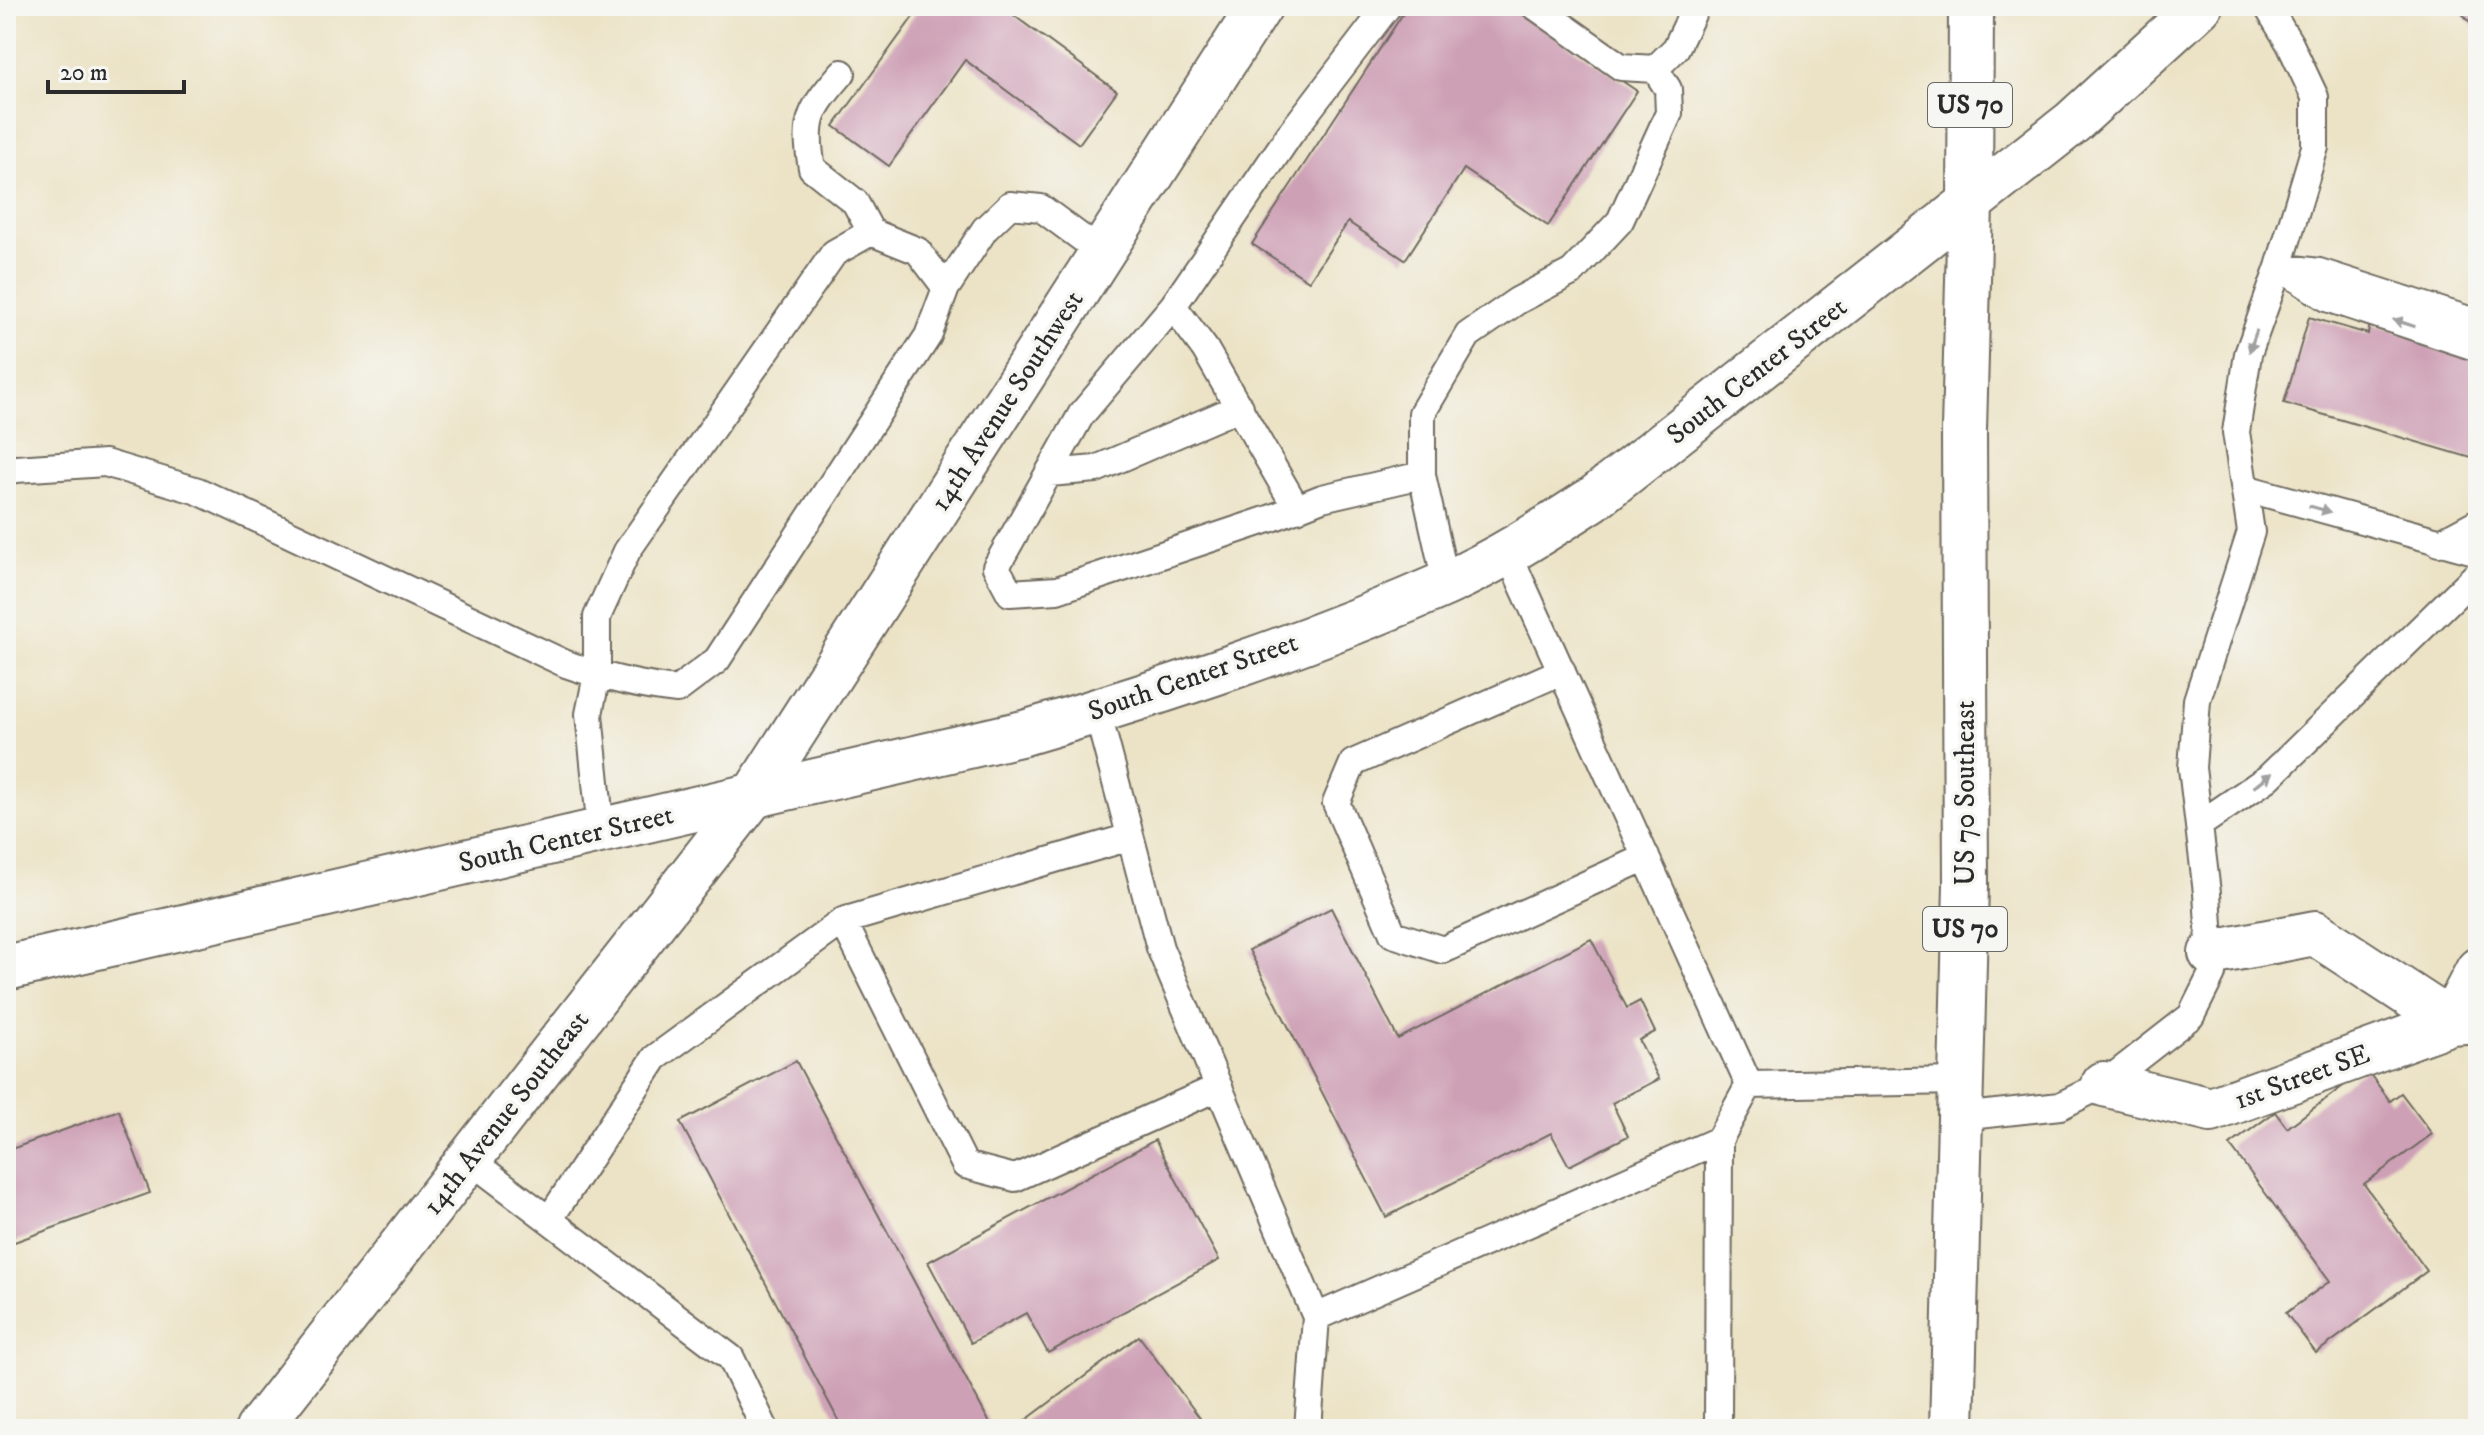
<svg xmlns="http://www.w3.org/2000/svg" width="2484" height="1435" font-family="'IM FELL DW Pica',serif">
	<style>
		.building { fill: #cea0b6 }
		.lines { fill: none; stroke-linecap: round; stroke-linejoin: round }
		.service-casing { stroke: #6f6b61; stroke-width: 30 }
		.minor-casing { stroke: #6f6b61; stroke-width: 48 }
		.tertiary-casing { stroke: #6f6b61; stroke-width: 48 }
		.primary-casing { stroke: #6f6b61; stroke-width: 48 }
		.service { stroke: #fff; stroke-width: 26 }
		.minor { stroke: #fff; stroke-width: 44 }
		.tertiary { stroke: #fff; stroke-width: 44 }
		.primary { stroke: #fff; stroke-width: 44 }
		.oneway { fill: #a0a0a0 }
		.labels { text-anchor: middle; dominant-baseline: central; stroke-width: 7; stroke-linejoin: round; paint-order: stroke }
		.shield { fill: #f6f6f2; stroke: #686867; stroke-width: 2 }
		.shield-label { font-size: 26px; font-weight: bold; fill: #2b2b2b }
		.street-label { font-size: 28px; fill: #2b2b2b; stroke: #f6f6f2 }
	</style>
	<rect width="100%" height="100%" fill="#f6f6f2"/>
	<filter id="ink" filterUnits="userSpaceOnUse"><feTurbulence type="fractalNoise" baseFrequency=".0125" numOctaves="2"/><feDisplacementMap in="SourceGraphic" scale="16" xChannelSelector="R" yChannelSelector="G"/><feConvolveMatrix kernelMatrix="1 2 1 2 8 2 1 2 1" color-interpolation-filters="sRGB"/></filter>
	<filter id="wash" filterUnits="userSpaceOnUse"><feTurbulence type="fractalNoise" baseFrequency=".006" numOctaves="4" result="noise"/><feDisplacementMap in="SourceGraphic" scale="32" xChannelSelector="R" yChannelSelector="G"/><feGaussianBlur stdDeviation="1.8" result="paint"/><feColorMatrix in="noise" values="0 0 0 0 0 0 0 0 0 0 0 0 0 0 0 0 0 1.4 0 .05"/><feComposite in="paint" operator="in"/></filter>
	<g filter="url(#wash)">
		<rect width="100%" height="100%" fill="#ece3c6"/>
		<g id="blocks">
			<path class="building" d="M921 6H1001L1117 91 1079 144 965 60 889 166 834 126Z
				M1408 6H1510L1637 91 1548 226 1464 169 1405 260 1348 222 1309 281 1252 244Z
				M2463 6H2478V31L2459 10Z
				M2309 317 2368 334 2370 324 2478 355V460L2284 403Z
				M1331 908 1398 1039 1591 939 1627 1008 1640 1001 1655 1032 1639 1040 1659 1079 1612 1103 1628 1136 1569 1166 1551 1133 1386 1217 1249 950Z
				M796 1061 992 1427 989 1429H843L680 1122Z
				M2366 1069 2390 1101 2401 1093 2432 1134 2364 1184 2427 1271 2316 1353 2286 1313 2330 1281 2230 1145 2275 1112 2287 1128Z
				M119 1110 150 1193 6 1245V1151Z
				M1155 1140 1219 1260 1048 1353 1026 1313 971 1343 928 1262Z
				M1139 1336 1208 1429H1014Z"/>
		</g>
	</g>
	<g filter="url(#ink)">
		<use href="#blocks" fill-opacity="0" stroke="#6f6b61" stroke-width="2"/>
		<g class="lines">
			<defs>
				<path id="service" d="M1388 6 1290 134 1173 306 1081 415 996 567 1010 593 1057 590 1272 518 1322 498 1422 475
					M1535 6 1621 67 1655 69 1676 48 1696 6
					M842 73C811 109 803 119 812 168L855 202 871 232
					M2279 267 2327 298 2478 348
					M2286 268 2319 272 2478 323
					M946 288 985 229 1010 205 1041 208 1102 253
					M1173 306 1205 349 1297 509
					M6 471 16 469 105 463 198 491 566 664C603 677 638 686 677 690L717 660 928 336 946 288 918 251 871 232 834 253 627 551 597 617V675L589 714 601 831
					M1049 473 1096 469 1240 407
					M2245 488 2478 552
					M2439 543 2478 522
					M1507 551 1749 1085
					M1446 583 1422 475V413L1468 335 1517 301 1572 272 1620 221 1669 113 1668 89 1655 69
					M1562 671 1353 763 1336 803 1393 934 1443 950 1646 857
					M1097 711 1160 948 1316 1317 1308 1429
					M2199 825 2268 778 2478 573
					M843 921 965 1165 1015 1178 1219 1087
					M1960 1117 2060 1106 2104 1084 2191 1016 2212 974 2207 893 2192 768 2197 700 2251 532 2236 432 2248 354 2279 267 2315 147V97L2290 44 2267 6
					M470 1160 731 1358 765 1429
					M549 1220 655 1058 843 921 1130 837
					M1316 1317 1719 1140 1749 1085 1960 1081
					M1718 1429 1719 1140"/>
				<path id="minor" d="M2211 953 2315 933 2451 1022
					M2451 1022 2478 970
					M2104 1084 2211 1110 2451 1022 2478 1020
					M258 1429 753 796 1260 6"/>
				<path id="tertiary" d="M6 968 1024 733C1166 691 1309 644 1445 584 1497 561 1545 530 1593 499L2073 122 2200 6"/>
				<path id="primary" d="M1952 1429 1966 885 1964 430 1970 205 1971 6"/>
			</defs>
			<use href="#service" class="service-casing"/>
			<use href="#minor" class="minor-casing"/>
			<use href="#tertiary" class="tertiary-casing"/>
			<use href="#primary" class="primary-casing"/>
			<use href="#service" class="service"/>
			<use href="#minor" class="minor"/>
			<use href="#tertiary" class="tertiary"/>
			<use href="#primary" class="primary"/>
		</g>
		<defs><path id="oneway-solid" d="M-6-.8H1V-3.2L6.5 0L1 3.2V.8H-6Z" transform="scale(2)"/></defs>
		<g class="oneway">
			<use href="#oneway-solid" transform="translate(2404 323) rotate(-162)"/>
			<use href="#oneway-solid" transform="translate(2253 341) rotate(109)"/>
			<use href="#oneway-solid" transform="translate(2320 509) rotate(16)"/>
			<use href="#oneway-solid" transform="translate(2263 780) rotate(-38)"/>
		</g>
	</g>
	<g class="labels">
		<g class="shield">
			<rect x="1928" y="83" width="84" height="44" rx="6"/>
			<rect x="1923" y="907" width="84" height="44" rx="6"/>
		</g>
		<g class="shield-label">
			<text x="1970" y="105">US 70</text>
			<text x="1965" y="929">US 70</text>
		</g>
		<g class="street-label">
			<text transform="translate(1757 371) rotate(-38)">South Center Street</text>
			<text transform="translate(1007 401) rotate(-57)">14th Avenue Southwest</text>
			<text transform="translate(1193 677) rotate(-19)">South Center Street</text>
			<text transform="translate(1965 793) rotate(-90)">US 70 Southeast</text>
			<text transform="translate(566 839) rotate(-13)">South Center Street</text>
			<text transform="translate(2302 1077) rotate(-20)">1st Street SE</text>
			<text transform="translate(506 1113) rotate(-52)">14th Avenue Southeast</text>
		</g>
	</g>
	<rect width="2484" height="1435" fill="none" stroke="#f6f6f2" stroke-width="32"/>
	<path d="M48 80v12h136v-12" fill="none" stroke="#2b2b2b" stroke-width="4"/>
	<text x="60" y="80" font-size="24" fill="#2b2b2b" stroke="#f6f6f2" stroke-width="6" paint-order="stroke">20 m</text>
</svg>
